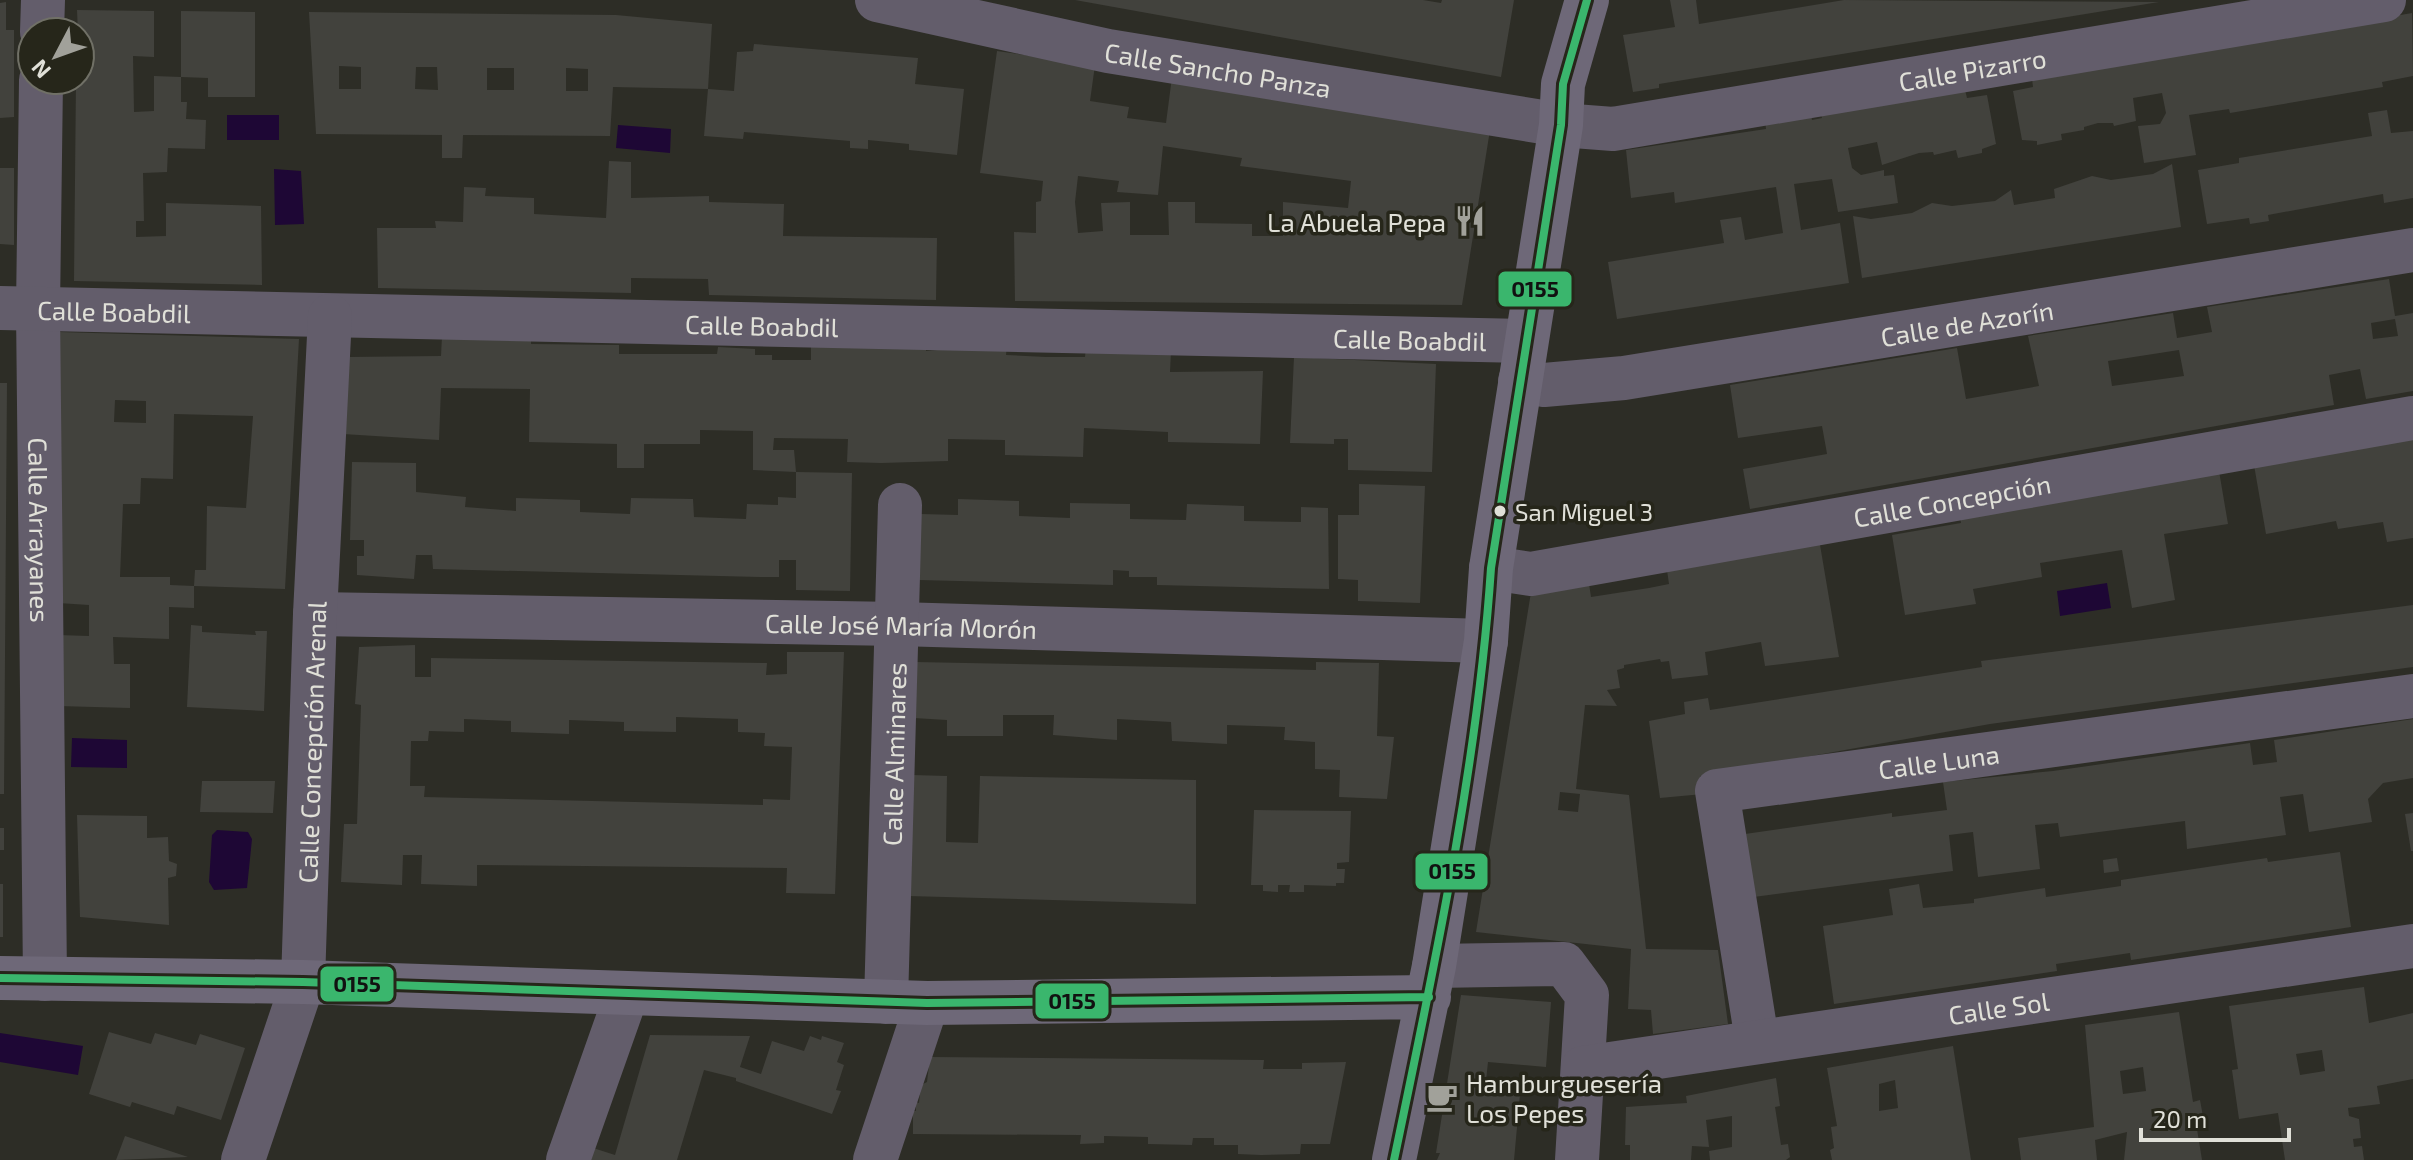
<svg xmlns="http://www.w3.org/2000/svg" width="2413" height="1160" font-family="'Exo 2',sans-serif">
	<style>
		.water { fill: #1e0735 }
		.building { fill: #42423d; fill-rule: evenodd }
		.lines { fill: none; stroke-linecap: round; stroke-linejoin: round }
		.street { stroke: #635d6b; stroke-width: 44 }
		.secondary { stroke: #6e6878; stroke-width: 44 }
		.bus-1-casing { stroke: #26261a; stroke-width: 14 }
		.bus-1 { stroke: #3ab66d; stroke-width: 8 }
		.bus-dot { fill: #e0e0d8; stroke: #26261a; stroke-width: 3 }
		.labels { text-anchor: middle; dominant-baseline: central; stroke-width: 7; stroke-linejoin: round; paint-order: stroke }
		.bus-label { font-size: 24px; fill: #e0e0d8; stroke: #26261a; text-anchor: start }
		.street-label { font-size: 26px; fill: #e0e0d8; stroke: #26261a }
		.poi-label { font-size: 26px; fill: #e0e0d8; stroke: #26261a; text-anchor: end }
		.line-badge { stroke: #26261a; stroke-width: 3 }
		.pale-badge-label { font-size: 22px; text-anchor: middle; font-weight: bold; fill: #111 }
	</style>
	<rect width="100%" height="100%" fill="#2d2d26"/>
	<path class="water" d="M227 115H279V140H227Z
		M618 125 671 129 670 153 616 148Z
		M274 169 301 171 304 224 275 225Z
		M2107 583 2111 608 2060 616 2057 591Z
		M72 738 127 740V768L71 767Z
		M217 830 248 832 252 839 247 888 214 890 209 882 212 835Z
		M0 1033 83 1046 78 1075 0 1062Z"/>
	<path class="building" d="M1075 0H1423L1441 3 1442 0H1514L1501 77Z
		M1670 0H1696L1699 24 1844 0 2159 2 1659 84V88L1633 92 1623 35 1675 27Z
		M6 2V30H14V117L0 118V3Z
		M77 10 154 11V57L133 56 134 112 154 111V76L181 77V102H187L186 119 206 120 205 149 168 148 167 172 143 173 144 221H136V237L166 236V203L261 206 262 285 74 281 76 80H80Z
		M181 11 255 12V97H208V78L181 77Z
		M309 12 616 15 712 24 708 89 613 87 610 136 463 135 462 158H442V135L316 134ZM339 66 361 67V89H339ZM416 67H437L438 90 415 89ZM487 68H514V90H487ZM566 68 588 69V91H566Z
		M2412 13 2413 76 2382 82 2383 87 2230 113 2229 109 2189 115 2196 155 2144 163 2138 126 2160 124 2166 113 2162 93 2133 98 2136 121 2114 126 2113 123H2098L2084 127V130L2061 134 2062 140 2037 145V141L2022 140 2013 91 2033 87 2032 79Z
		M754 44 918 58 915 84 964 89 957 155 909 150V144L868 140V149L850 148V141L744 132 743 139 704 136 708 89 734 91 737 52 753 51Z
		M997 51 1095 65 1090 101 1129 107 1127 118 1166 123 1172 77 1490 130 1462 305 1015 301 1014 232 1036 233V202L1041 201 1043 181 980 173ZM1163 146 1242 158 1240 166 1351 181 1348 208 1283 202V236H1252V224L1195 223V202H1168L1169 235H1130V202L1101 203 1103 231 1078 233 1075 202 1078 176 1119 181 1117 192 1158 195Z
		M1965 90 1967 98 1987 95 1996 144 1982 149V153L1958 158 1956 150 1934 155 1933 152 1919 153 1882 165 1877 142 1848 148 1852 168 1861 175 1884 170V176L1894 175 1898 203 1838 212 1832 179 1794 184 1801 230 1840 223 1849 283 1617 319 1608 262 1724 243 1720 220 1741 217 1745 240 1783 233 1776 187 1675 203 1674 192 1631 198 1626 150 1766 129 1765 119 1811 112 1812 120 1822 118 1821 114Z
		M2387 110 2391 133 2413 131V198L2384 203 2383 194 2268 215 2269 221 2250 224 2249 218 2207 224 2198 170 2239 163V158L2372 136 2368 113Z
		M609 161 631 162V198L709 196V202L784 204 783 236 937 238 936 300 709 295 708 279 631 278V293L378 288 377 228H436L435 221 463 222 464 187 486 188 485 196 534 198V214L606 218Z
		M2172 164 2181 227 1862 278 1853 216 1871 219 1912 213 1932 203 1952 206 1995 201 2011 190 2014 205 2055 198 2054 189 2092 176 2111 180 2153 174Z
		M0 168H14V245L0 244Z
		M2389 279 2395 316 2413 313V391L2366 399 2360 369 2329 375 2334 405 1750 509 1743 469 1827 454 1826 448 1822 426 1738 438 1730 385 1957 348 1966 399 2039 386 2028 336 2173 313 2177 338 2212 332 2207 307ZM2395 319 2398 336 2373 339 2371 323ZM2179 350 2184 376 2112 386 2108 361Z
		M59 332 299 339 285 589 194 586 195 570H206L207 506 246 508 253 416 174 414 173 479 141 478 140 504H123L120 577H170V585L194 586V608L169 607V639L113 637 114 664H130V708L58 706V635L89 636V605L58 603ZM115 400 146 401V423L114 422Z
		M442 336 531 337V344L619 345V354H717L718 347 755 349V355H772V360H811V341L926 343V351L1007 344 1006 355 1046 357H1085L1086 346 1171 351 1170 372 1263 371 1260 444 1168 442V432L1084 428 1083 457 1005 455V440L948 439V461L881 463 847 462 848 439 774 438 773 450H794L796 472 753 470V431L700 430V444H644V468H617V444L529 442 530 389 441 388 439 440 343 434 348 357 441 356Z
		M1294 357 1436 364 1432 472 1348 470V439H1334V444L1290 443Z
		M0 383H7L4 794H0Z
		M2413 437V538L2387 542 2383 522 2338 529 2336 521 2266 534 2254 465Z
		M352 462 416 463V492L466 497 465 507 516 511V498L580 500V512L630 514 631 498 693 499 694 517 746 519 747 504 778 505V497L796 498V472L852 473 850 591 796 590V560H779V577H760L433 569 432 555H416L414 579 357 575V556H364V540H350Z
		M2219 471 2228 524 2164 534 2175 600 2132 608 2122 550 2040 563 2042 577 1973 589 1976 604 1905 615 1892 535 1961 523 1960 516Z
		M1359 484 1425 486 1420 603 1358 601V580L1338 579V515H1359Z
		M958 499 1019 501V516L1070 518V503L1130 504V519L1186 520 1187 504 1244 506V521L1301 522V507L1328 508 1329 589 1157 585V577H1129V571L1113 570V585L919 580 921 514 958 515Z
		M1819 539 1839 657 1765 666 1761 642 1705 652 1708 675 1672 679 1669 661 1661 662 1660 659 1624 665V668L1617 670 1620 688 1607 690 1617 706 1585 705 1576 789 1629 795 1646 949 1718 950 1728 1024 1653 1034 1651 1010 1628 1009 1631 949 1476 932 1532 586 1588 577 1591 597 1649 588 1669 584 1667 570ZM1560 792 1580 794 1578 812 1558 810Z
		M2413 605V667L1990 724 1700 776 1703 794 1660 798 1649 721 1685 714 1684 702 1708 698 1710 710 1982 667 1981 661Z
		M191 625 202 626V632L256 635 255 631H267L264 711 187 707Z
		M415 645V677H431V658L767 663 766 675 787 674V652H844L835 894 786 893 787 868 477 865V886L421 884 422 855H403L402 885 341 882 344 824H357L361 705 355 704 359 647ZM676 717 738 719V732L765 733 764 746 792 747 790 800 763 799V805L424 797 425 786H410L411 741H428L429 731 464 732V719L511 721V732L569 734V720L624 722V731L676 732Z
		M915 662 1316 670V662L1379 663 1377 736 1394 737 1387 799 1339 797 1340 770 1315 769V742L1284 740 1285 727 1227 725V744L1172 741 1171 722 1117 719V740L1053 735 1054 715H1003V736H947V720L914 718Z
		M2413 719V778L2383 783 2368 799 2372 822 2309 832 2303 794 2280 797 2286 835 2187 849 2185 821 2060 837 2058 823 2035 825 2040 869 1978 877 1973 832 1949 835 1953 871 1746 898 1738 835 1892 813V817L1947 810 1943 782 2053 771 2250 743 2253 765 2277 762 2274 740Z
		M912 775 947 776 946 842 978 843 980 776 1196 780V904L908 896Z
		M202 781H275L273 813 200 812Z
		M1254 810 1351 811 1349 862 1337 863V869H1345L1344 883H1336V886L1304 885V892H1289L1290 885H1278V892L1263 891V885H1251Z
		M2413 813V851H2411L2405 814Z
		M77 815 147 816V838L168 837 169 861 177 864 176 876 168 878 169 925 80 917Z
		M0 828H4V850H0Z
		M2340 852 2351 927 2131 960 2130 953 2056 964 2057 971 1834 1004 1823 926 1893 915 1889 889 1919 884 1923 908 1974 903V899L2045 888 2046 897 2121 886V880L2267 858 2268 862Z
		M2117 858 2119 871 2104 873 2103 860Z
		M0 884H3V937H0Z
		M2364 987 2369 1023 2413 1013V1079L2377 1086 2380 1104 2348 1108 2349 1116 2359 1119 2361 1138 2353 1139 2354 1147 2362 1146 2364 1160H2285L2278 1113 2239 1119 2232 1070 2238 1069 2229 1006ZM2322 1050 2325 1071 2300 1075 2296 1054Z
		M1461 995 1551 1002 1546 1067 1488 1062 1486 1081 1521 1083 1514 1160H1437L1440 1153H1436Z
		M2179 1012 2193 1102 2200 1100 2204 1122 2196 1123 2202 1160H2124L2127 1132 2095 1140 2097 1160H2021L2018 1138 2094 1127 2085 1025ZM2143 1067 2146 1091 2123 1094 2120 1071Z
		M109 1032 151 1044 155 1033 196 1045 200 1034 245 1048 221 1120 177 1106 174 1115 132 1102 130 1107 89 1094Z
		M650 1035 750 1036 740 1067 761 1074 772 1041 804 1051 810 1036 821 1040 822 1036 844 1043 837 1062 844 1065 836 1090 841 1091 832 1114 736 1081V1078L704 1070 677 1160H587L590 1147 615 1155Z
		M1953 1046 1971 1160H1832L1830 1150 1834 1148 1831 1127 1837 1126 1827 1068ZM1895 1080 1898 1108 1879 1111V1084Z
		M930 1057 1264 1060 1263 1069H1302V1063L1346 1062 1330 1144H1301L1300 1154 1261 1155 1238 1154V1145H1214V1138H1193L1192 1145 1148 1144V1137L1104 1136V1143L1080 1144 1081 1135 913 1134V1111H916V1102L919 1103 921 1085 927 1082Z
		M1776 1078 1780 1106 1775 1107 1781 1145 1788 1144 1790 1157 1786 1160H1710L1709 1151 1732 1147V1116L1706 1120 1709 1147 1692 1146 1691 1160H1630V1145H1625L1626 1107 1687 1103 1686 1096Z
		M125 1136 188 1157 116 1160Z"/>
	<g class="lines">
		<g class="street">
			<path id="s1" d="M877 0 1108 51 1561 125 1613 129 2384 0"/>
			<path d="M42 32 43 0"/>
			<path id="s2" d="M41 80 38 309 45 979"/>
			<path id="s3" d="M0 308 1525 341"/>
			<path id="s4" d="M1520 381 1544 385 1624 378 2413 250"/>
			<path id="s5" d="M1491 568 1531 574 2413 418"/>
			<path id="s6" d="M315 614 898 624 1486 641"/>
			<path d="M1434 966 1564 964 1587 995 1577 1160"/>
			<path id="s7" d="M886 1002 900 505"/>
			<path id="s8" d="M1757 1040 1717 791 2413 696"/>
			<path id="s9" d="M1583 1068 2413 946"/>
			<path id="s10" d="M243 1160 303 982 315 614 330 316"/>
			<path d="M568 1160 626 996"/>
			<path d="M875 1160 927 1003"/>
		</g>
		<path class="secondary" d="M0 978 303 982 927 1003 1429 997
			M1394 1160 1434 966 1486 641 1491 568 1561 125 1563 84 1587 0"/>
		<defs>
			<path id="bus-1" d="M0 978 303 982 927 1003 1429 997
				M1394 1160C1434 968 1478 764 1491 568L1561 125 1563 84 1587 0"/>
		</defs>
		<use href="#bus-1" class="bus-1-casing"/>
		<use href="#bus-1" class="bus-1"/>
	</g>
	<defs>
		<symbol id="restaurant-bare" viewBox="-9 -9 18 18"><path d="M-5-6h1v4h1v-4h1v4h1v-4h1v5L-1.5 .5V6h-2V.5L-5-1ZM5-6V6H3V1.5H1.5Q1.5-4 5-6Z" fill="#a1a19a" stroke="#26261a" stroke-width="2.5" paint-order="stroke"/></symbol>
		<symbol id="cafe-bare" viewBox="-9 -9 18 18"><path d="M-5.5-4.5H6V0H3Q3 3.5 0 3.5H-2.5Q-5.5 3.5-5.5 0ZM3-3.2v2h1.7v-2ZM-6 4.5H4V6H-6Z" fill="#a1a19a" stroke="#26261a" stroke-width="2.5" paint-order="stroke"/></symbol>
	</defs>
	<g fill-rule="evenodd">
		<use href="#restaurant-bare" x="1448" y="199" width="44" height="44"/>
		<use href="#cafe-bare" x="1420" y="1075" width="44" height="44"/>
	</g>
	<circle class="bus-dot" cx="1500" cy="511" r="7"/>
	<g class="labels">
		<g class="bus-label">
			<text x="1515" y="511">San Miguel 3</text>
		</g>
		<g class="street-label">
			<text stroke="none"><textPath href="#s1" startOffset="348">Calle Sancho Panza</textPath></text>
			<text stroke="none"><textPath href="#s1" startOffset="1112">Calle Pizarro</textPath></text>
			<text stroke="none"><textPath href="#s3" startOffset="114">Calle Boabdil</textPath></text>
			<text stroke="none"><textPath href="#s4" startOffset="452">Calle de Azorín</textPath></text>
			<text stroke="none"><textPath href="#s3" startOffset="762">Calle Boabdil</textPath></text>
			<text stroke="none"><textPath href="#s3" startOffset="1410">Calle Boabdil</textPath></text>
			<text stroke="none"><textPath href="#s5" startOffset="468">Calle Concepción</textPath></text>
			<text stroke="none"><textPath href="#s2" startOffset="450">Calle Arrayanes</textPath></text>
			<text stroke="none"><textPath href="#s6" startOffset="586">Calle José María Morón</textPath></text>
			<text stroke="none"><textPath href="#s10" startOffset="428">Calle Concepción Arenal</textPath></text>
			<text stroke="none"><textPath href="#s7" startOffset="248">Calle Alminares</textPath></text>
			<text stroke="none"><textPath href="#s8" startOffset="476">Calle Luna</textPath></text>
			<text stroke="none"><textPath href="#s9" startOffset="420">Calle Sol</textPath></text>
		</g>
		<g class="poi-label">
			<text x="1446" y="221">La Abuela Pepa</text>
			<text x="1466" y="1082" text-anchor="start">Hamburguesería<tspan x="1466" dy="30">Los Pepes</tspan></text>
		</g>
	</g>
	<g class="line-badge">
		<rect x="1497" y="270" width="76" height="38" rx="8" fill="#3ab66d"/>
		<rect x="1414" y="852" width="75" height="39" rx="8" fill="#3ab66d"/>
		<rect x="319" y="965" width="76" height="38" rx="8" fill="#3ab66d"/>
		<rect x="1034" y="982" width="76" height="38" rx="8" fill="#3ab66d"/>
	</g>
	<g class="pale-badge-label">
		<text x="1535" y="297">0155</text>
		<text x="1452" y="879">0155</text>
		<text x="357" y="992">0155</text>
		<text x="1072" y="1009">0155</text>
	</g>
	<g transform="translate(56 56) rotate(229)"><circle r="38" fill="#26261a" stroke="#707066" stroke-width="2"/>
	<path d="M0-6L14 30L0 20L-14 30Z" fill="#a1a19a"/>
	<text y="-12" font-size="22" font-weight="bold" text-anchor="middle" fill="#e0e0d8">N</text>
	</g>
	<path d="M2141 1128v12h148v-12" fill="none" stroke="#e0e0d8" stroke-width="4"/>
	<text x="2153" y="1128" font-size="24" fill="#e0e0d8" stroke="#26261a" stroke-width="6" paint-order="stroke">20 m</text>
</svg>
